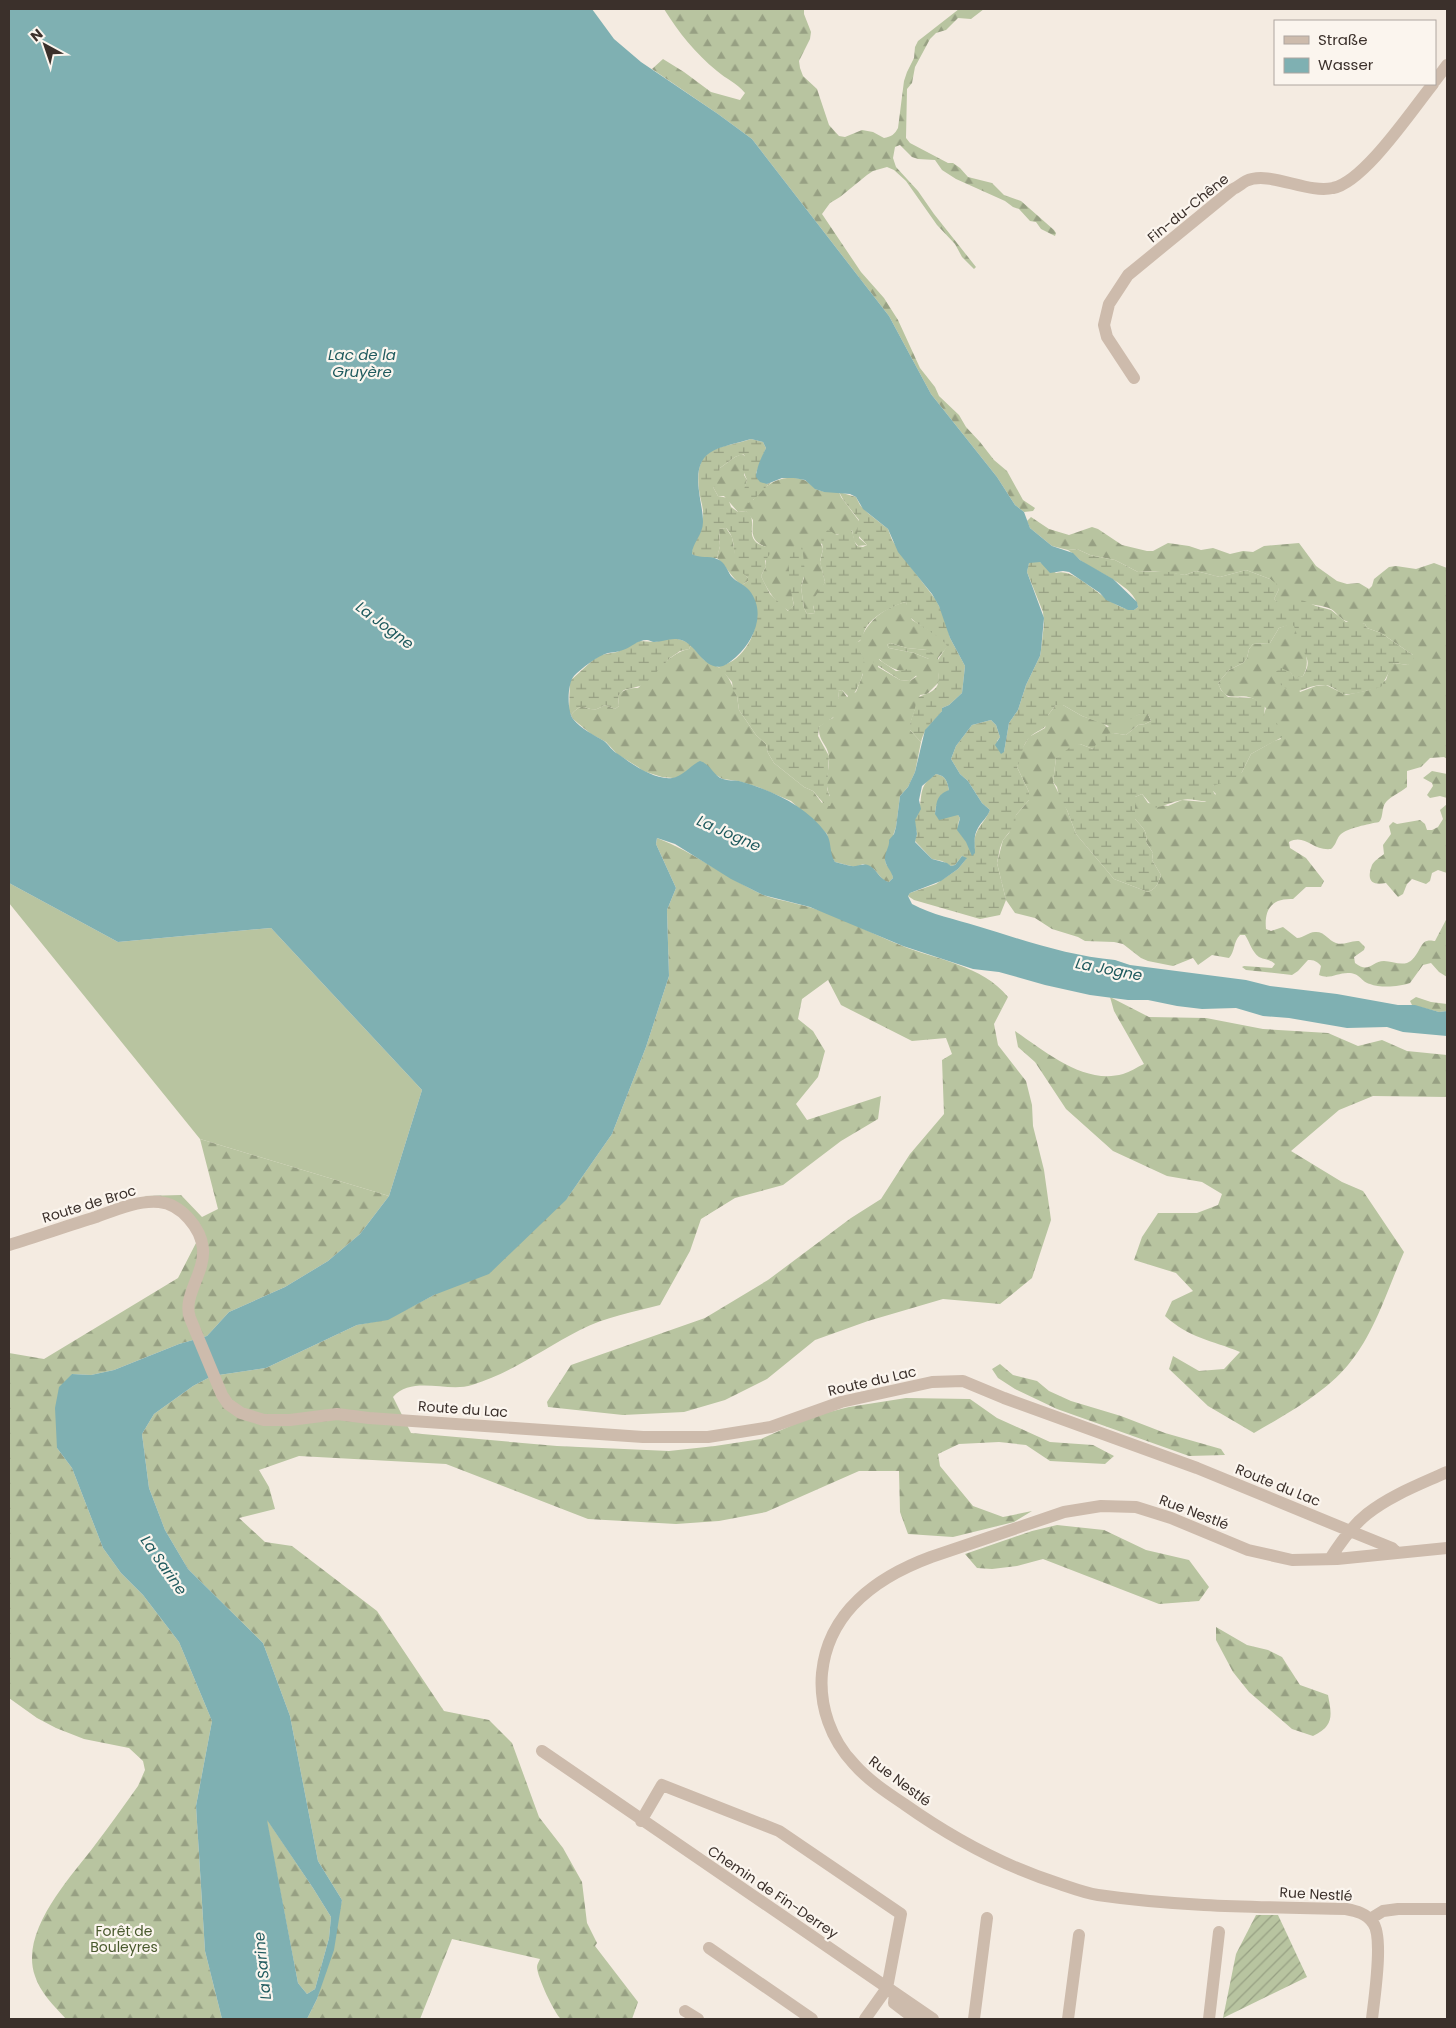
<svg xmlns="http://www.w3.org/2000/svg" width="1456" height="2028" font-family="Poppins,sans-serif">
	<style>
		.grass { fill: #b8c4a0 }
		.forest { fill: url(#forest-firs); fill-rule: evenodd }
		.wetland { fill: url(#wetland-marsh) }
		.garden { fill: url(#garden-furrows) }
		.water { fill: #7fb0b2; fill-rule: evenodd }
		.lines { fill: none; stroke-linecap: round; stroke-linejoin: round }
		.minor { stroke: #cdbbac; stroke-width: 12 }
		.labels { text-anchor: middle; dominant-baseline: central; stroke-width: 4.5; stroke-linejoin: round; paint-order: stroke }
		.street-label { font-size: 14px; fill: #3b302b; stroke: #fbf5ee }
		.park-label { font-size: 14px; fill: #4a5a2e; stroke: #fbf5ee }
		.water-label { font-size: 15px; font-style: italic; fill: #1f5a5e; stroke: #fbf5ee }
	</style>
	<defs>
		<pattern id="forest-firs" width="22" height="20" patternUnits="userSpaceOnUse" patternTransform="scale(1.25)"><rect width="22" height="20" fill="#b8c4a0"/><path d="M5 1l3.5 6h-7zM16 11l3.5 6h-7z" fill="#97a083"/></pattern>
		<pattern id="wetland-marsh" width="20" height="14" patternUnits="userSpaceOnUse" patternTransform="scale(1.25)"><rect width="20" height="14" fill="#b8c4a0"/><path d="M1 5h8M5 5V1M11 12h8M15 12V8" fill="none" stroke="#97a083"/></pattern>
		<pattern id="garden-furrows" width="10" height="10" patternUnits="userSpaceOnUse" patternTransform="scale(1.25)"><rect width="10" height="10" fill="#b8c4a0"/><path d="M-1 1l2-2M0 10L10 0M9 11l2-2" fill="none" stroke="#97a083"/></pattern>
	</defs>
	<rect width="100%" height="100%" fill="#f4ebe1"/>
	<path class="grass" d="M9 883 118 942 271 928 422 1090 389 1196 200 1139 9 903Z"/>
	<path class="forest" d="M664 9H804V14L811 32 810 39 799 61 800 68 803 76 817 89 829 125 839 136 845 137 862 130 873 132 884 138C891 137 895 134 898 128L904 81 907 72 914 58 915 47 918 41 959 9H984L971 19 958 18 946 30 936 33 930 39 915 67 912 83 907 89 906 138 910 143 948 163H953L960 168 968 177 992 183 1004 195 1021 201 1054 230 1056 233 1055 236 1041 229 1036 222 1030 221 1019 209 1013 207 1005 201 956 179 942 170 935 160 918 159 912 157 900 145 895 147 893 158 896 167 918 191 934 214 976 267 974 269 962 257 955 244 937 225 906 181 894 170 887 167 873 171 867 175 840 197 830 203 822 214 861 272 884 298 898 320 920 368 935 387 939 396 959 415 966 427 980 442 994 460 1007 471 1023 500 1035 508 1033 511 1024 512 1015 505 997 477 931 394 889 316 752 139 718 114 652 69 663 59 684 72 711 92 740 100 745 93C737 83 726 79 717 71 695 53 679 33 664 9Z
		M742 454 745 456 744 475 747 480 745 488 753 500C765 484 783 473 804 480 809 482 812 486 816 489 823 493 832 492 839 492L841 497 859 521V538L867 545 858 546 854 541 852 530 835 535 821 544 823 549 820 561 825 582 813 606 815 613 807 614 804 608 801 587 804 578 802 552C796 572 788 585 794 605L789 611C776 604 767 589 761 576L766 566C765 560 767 554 766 547 751 541 752 534 753 520L746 511 738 512 724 496H718L713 487 720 468 735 457Z
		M1031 517 1049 529 1069 535 1092 527 1098 529 1122 545 1147 551H1153L1168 543 1189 546 1201 550 1213 548 1230 554 1243 551 1253 552 1264 546 1299 543 1316 566 1337 581 1347 584 1359 583 1369 589 1372 586 1374 579 1389 567 1396 566 1416 569 1434 563 1447 568V724L1446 730 1447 759 1444 757 1430 758 1421 767 1407 771V787C1400 793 1391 796 1386 802 1381 808 1384 816 1379 822 1369 824 1347 828 1340 835 1336 840 1336 845 1331 849 1312 851 1305 833 1289 842L1290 848 1306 858 1324 881 1321 887H1306L1293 899C1272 898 1264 909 1266 929L1271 931 1283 927 1297 938C1304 938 1308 932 1315 932 1324 931 1328 940 1336 943 1343 946 1351 940 1359 941L1365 947 1364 950 1354 957 1355 963C1369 974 1372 961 1384 961 1391 961 1399 965 1407 963 1418 959 1420 942 1427 941 1430 940 1433 941 1435 941L1447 918V977L1439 972 1431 963 1423 965 1410 983C1399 987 1380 988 1370 984 1360 981 1361 974 1350 973 1338 972 1330 980 1319 975L1321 966C1317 961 1314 960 1308 960L1298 971 1292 975 1246 970 1242 967 1244 966 1272 968 1275 964C1270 959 1265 960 1259 957 1252 952 1250 943 1245 935H1240C1233 942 1235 952 1229 958L1212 955 1198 965 1193 958 1173 966 1148 961 1141 958 1123 944 1114 942 1085 941 1078 937 1052 929 1035 918 1015 913 1006 900 997 863 1003 840 1009 833 1016 815 1029 800V792L1017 767 1022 749 1029 737 1045 728 1048 715 1056 705H1063L1082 716 1103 723 1107 727 1140 714H1148L1151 721 1145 724 1138 725 1126 735 1113 733 1093 749 1080 744 1056 758 1053 782 1067 810 1076 834 1114 879 1148 892C1156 889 1158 884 1161 875L1152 860 1153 853 1146 842C1148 831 1142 827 1135 819V797L1142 794 1148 803 1168 806 1182 800 1205 802 1216 794 1213 791V786L1216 784 1242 772 1251 754 1274 741 1281 739 1263 717 1266 708C1262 705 1257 700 1252 698 1236 692 1226 705 1218 683L1229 670 1243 663 1247 658 1249 649 1253 644 1270 643 1279 628 1292 623 1295 626C1301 642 1313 659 1303 676L1295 679 1290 672 1300 692 1316 686 1326 685 1346 695 1369 690 1386 680 1390 668 1394 663 1408 665 1413 655 1381 633 1367 628 1365 624C1359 622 1352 624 1346 621 1340 619 1336 612 1331 609 1321 604 1291 602 1280 605L1274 599 1279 589 1270 579 1246 570 1220 577 1196 571 1185 575 1156 571 1138 572 1115 560 1090 555 1077 549 1068 550 1052 546 1030 528 1027 521Z
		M726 528 732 537 737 565 748 578V581L742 585C731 578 727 566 717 558L720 546 719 529Z
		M906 602 912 620 939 636 948 646 938 658 939 682 927 694 920 695 911 721 910 730 921 742 915 772 908 787 900 796 896 827 885 859 886 864 892 872 893 878 889 882 884 881 874 869 863 864 855 867 835 862 831 856 827 834 791 801 758 787 738 781 723 779 716 775 673 778 662 777 643 771 638 767 617 754 606 742 591 734 573 719 571 715C583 700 585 711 597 709 600 708 602 706 605 705L615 709 619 706 618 696C623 689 630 688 638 688 653 676 670 652 689 649L691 645 704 660 722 669 729 679 737 696 739 710 756 735 766 744 768 753 774 763 804 787 813 791 822 803 830 796C823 783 830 770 829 756 827 744 818 741 819 727L826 721 833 718 839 701 838 691 842 690 847 697 856 692 863 674 854 643 860 641C868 620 885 607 906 602ZM890 643 907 648 927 650 929 659 914 653 889 648 887 645ZM879 659C891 670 902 671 917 676L910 681 900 680 878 667Z
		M1432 771 1447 774V798L1440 796 1430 798 1427 795 1433 786 1432 783 1423 778Z
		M1447 804V873L1438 870 1432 873 1430 881 1426 884 1412 879 1407 884 1403 894 1398 897 1386 883C1372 886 1366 881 1372 865 1374 861 1380 857 1384 854L1383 845 1391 834 1389 826 1393 822 1397 824 1420 820 1425 824 1427 830H1432L1438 827 1443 819 1440 810Z
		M657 838C694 852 725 877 761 894 776 900 793 902 809 907 840 916 870 933 900 945 937 960 982 965 1008 997L994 1024 998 1045 1026 1081 1032 1105 1033 1126 1044 1170 1051 1220 1032 1278 1000 1304 943 1299 868 1321 815 1340 767 1379 725 1400 684 1412 623 1415 548 1407 547 1402 571 1365 705 1318 768 1280 851 1218 881 1199 910 1154 944 1114 942 1060 952 1054 946 1038 912 1041 841 1005 828 980 802 999 798 1019 813 1031 825 1051 818 1077 796 1104 807 1120 881 1096 878 1119 841 1141 783 1185 735 1198 701 1219 690 1251 660 1305C634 1312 605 1317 580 1330 543 1349 513 1372 472 1385 448 1393 412 1375 393 1397L411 1433 557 1446 669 1451 715 1446 761 1439 813 1416 849 1407 906 1398 970 1399 997 1418 1050 1442 1093 1445 1114 1456 1105 1464 1050 1461 1026 1445 999 1442 959 1444 938 1454 940 1466 973 1506 1003 1517 1032 1511 1014 1522 953 1537 908 1534 900 1512 899 1471H859L766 1512 719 1521 676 1524 588 1519 446 1464 299 1456 259 1470 269 1487 275 1509 239 1518 265 1542 292 1546 377 1611 444 1711 489 1720 512 1743 539 1817 563 1848 582 1882 587 1923 597 1943 595 1946 638 2002 632 2019H561C554 2013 537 1976 537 1967 537 1964 539 1962 540 1959L452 1939 420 2019H307L317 1999 342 1900 318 1861 290 1716 263 1643 188 1569 165 1530 149 1488 142 1434 154 1414 193 1386 212 1376 266 1368 357 1325 388 1319 434 1295 568 1197 612 1134 646 1047 669 976 667 910 676 888 656 844Z
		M1110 997 1149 1017 1206 1018 1263 1029 1328 1033 1358 1046 1382 1040 1407 1051 1447 1055V1097L1373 1096 1339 1110 1291 1151 1342 1182 1363 1191 1404 1252C1387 1290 1375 1333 1348 1365 1325 1393 1285 1415 1254 1433L1208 1406 1169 1369 1173 1356 1199 1371 1224 1369 1240 1352C1211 1340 1189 1338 1165 1316L1172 1301 1193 1291 1176 1273 1134 1260 1142 1237 1158 1213H1197L1218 1205 1222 1194 1202 1182 1167 1176 1113 1151 1066 1109 1035 1062 1018 1047 1015 1031C1045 1051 1084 1085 1123 1074 1130 1072 1137 1067 1144 1064L1114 1011Z
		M1416 997 1431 1002 1447 1004V1011L1439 1012 1412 1005 1410 1001Z
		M200 1139 389 1196 360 1234 328 1261 285 1287 229 1312 207 1336 179 1344 114 1370 91 1375 72 1374 57 1448 72 1468 103 1548 121 1573 143 1595 179 1642 212 1721 196 1806 205 1951 222 2019H66C54 2006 40 1992 35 1976 19 1931 71 1877 95 1845 110 1825 124 1806 138 1786L145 1770 143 1761 129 1748 84 1739 56 1728 37 1718 9 1698V1353L44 1359 178 1278 196 1243 192 1223 179 1207 144 1196 181 1195 202 1217 218 1209Z
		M1000 1364 1013 1375 1037 1381 1049 1391 1071 1401 1121 1416 1165 1433 1221 1449 1225 1455 1189 1456 1057 1409 1015 1389 998 1378 992 1369Z
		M1057 1525 1104 1530 1146 1550 1189 1560 1209 1587 1199 1601 1159 1604 1043 1559 1017 1566 992 1569 977 1568 965 1554 1032 1531Z
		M1216 1627 1247 1645 1268 1650 1282 1657 1300 1685 1328 1695C1332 1716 1334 1726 1313 1736L1292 1729 1249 1692 1233 1672 1216 1640Z
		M266 1818 313 1888 331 1917 329 1938 315 1989 307 1994 298 1983Z"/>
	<path class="wetland" d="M751 439 763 442 766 448 756 473 767 484 772 482C763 488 757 499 748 503L742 496 747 480 742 468 745 456 743 454 735 457 720 468 716 486 713 487 718 496 728 498 731 507 738 512 746 511C758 519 747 532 755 541 758 545 765 546 770 549V554L765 561 766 566 761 576 770 594 788 611 794 605C790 588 784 557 796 544H802L805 573 801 587 804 608 807 614 815 613 812 601 825 582 820 562 823 549 821 538 828 529 836 535 839 534 838 530 843 526H849C854 532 853 540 857 546L863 547 867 545 857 534 859 520 844 501 839 492 856 497 860 505 869 514 888 529 892 540 907 562 936 600 945 618 950 638 965 666 962 693 949 705 942 708V711C932 725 926 724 921 742L910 730C909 719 916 712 916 700 920 696 921 696 926 694 943 688 939 676 936 663L947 646C939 633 911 624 908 613 906 610 907 606 906 602 891 606 863 620 863 638L855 644C856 649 861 652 863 657 868 669 857 690 851 699L842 690 838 691 840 708 838 714 819 727 818 736 829 756 827 789 832 802 830 806H826L813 791 804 787 774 763 768 753 766 744 756 735 739 710 737 696 733 690 732 682 718 666C751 663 772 605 742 585L748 581V578C745 574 739 572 737 566 732 553 737 539 726 528L719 529 720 546 717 558H698L692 554C691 544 701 528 703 517 704 508 700 499 699 490 694 444 718 450 751 439Z
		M1077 549 1090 555 1115 560 1138 572 1163 571 1185 575 1196 571 1220 577 1246 570 1270 579 1277 584 1279 589 1274 599 1280 604 1300 599 1316 606 1331 610 1346 622H1360L1365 624 1367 628 1381 633 1413 655V662L1408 665 1394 663 1381 687C1373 689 1350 696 1343 694 1337 691 1332 686 1326 685 1298 684 1299 705 1273 677L1274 673 1281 668 1290 672 1295 678 1303 676C1313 660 1305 657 1299 642 1296 636 1297 629 1292 624L1279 628 1270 643 1253 644 1249 649 1247 658 1243 663 1229 670 1218 683 1221 690 1228 697 1252 698 1265 703 1264 717 1275 721 1286 735 1251 754 1242 772 1235 778 1213 786V791L1217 798C1206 806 1194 797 1182 800 1172 802 1164 806 1154 808L1142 794 1135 797V819C1142 827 1148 831 1146 842L1153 853 1152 860 1161 875C1158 884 1156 889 1148 892L1114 879 1076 834 1067 810 1060 800 1057 787 1053 782 1056 758 1073 745 1080 744 1093 749 1102 735 1113 733 1126 735 1138 725 1145 724 1151 721 1148 714H1140L1114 728 1082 716 1063 705H1056L1048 715C1051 730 1036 729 1029 738 1021 747 1022 757 1017 767L1029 792V800L1016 815 1015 825 1003 840 1000 848 997 863 1006 900 1000 915 980 919 914 900 908 896 910 893 936 884 958 869 966 859 962 856 955 865 951 866 942 861 932 859 915 841 917 834 914 820C927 802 913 788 936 774 946 776 947 781 949 790L936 806 935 814 958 815 960 818C954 831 966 841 975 849 971 831 984 825 990 810L982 803 968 781 960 774 951 759 956 746 972 725 991 720 996 725 1000 737 997 741 1004 752 1009 723 1018 710 1026 685 1040 656 1041 650 1044 624 1043 612 1027 572 1029 562H1040L1056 573C1078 566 1106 609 1134 610L1138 607C1135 585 1095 572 1080 560 1076 557 1073 553 1068 550Z
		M669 638C677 638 684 640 691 645L689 649 680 651 670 658 644 685 624 690 618 696 619 706 615 709 605 705C602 706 600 708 597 709 585 711 583 700 571 715L569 711 570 681 593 660 601 655 617 652 639 641 655 642Z
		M890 643 907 648 927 650 934 654 932 658 929 659 914 653 889 648 887 645Z
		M878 659 896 671 915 668 920 672 910 681 900 680 874 663 873 660Z"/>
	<path class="garden" d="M1256 1915H1278L1307 1977 1223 2018 1236 1954Z"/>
	<path class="water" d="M9 9H592L614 39 641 62 718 114 752 139 889 316 931 394 997 477 1015 505 1024 512 1030 528 1052 546 1073 553 1080 560 1113 579 1137 602 1138 607 1134 610H1128L1106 600 1100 593 1069 572 1063 571 1050 573 1040 562 1029 563 1027 572 1044 618 1041 650 1040 656 1026 685 1018 710 1009 723 1004 752 1001 754 995 745 1000 737 996 725 991 720 972 725 956 746 951 759 960 774 968 781 982 803 990 810C987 818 982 821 978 828 973 836 975 845 975 853L972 856 966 842 957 830 960 818 958 815 939 820 935 814C937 802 936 795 949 790 947 781 946 776 936 774L922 786 919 800 921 809 915 820 917 834 915 842 932 859 947 863 951 866 955 865 962 856 967 858 958 869 941 881 910 893 908 896 912 904C932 915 955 919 977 926 1023 940 1068 956 1115 960L1130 965 1246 980 1270 986 1337 994 1398 1005H1415L1439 1012 1447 1011V1036L1403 1032 1387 1027 1347 1028 1289 1018 1263 1016 1236 1008 1202 1009 1177 1006 1148 1000H1128L1090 995 1045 985 999 972 973 969 903 946 810 907 763 895 731 879 675 844 657 838 656 844 676 888 667 910 669 976 646 1047 612 1134 566 1200 489 1274 434 1295 388 1320 357 1325 266 1368 212 1376 193 1386 154 1414 142 1434 149 1488 165 1530 188 1569 263 1643 290 1716 318 1861 342 1900 334 1950 317 1999 307 2019H222L205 1951 196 1806 212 1721 179 1642 143 1595 121 1573 103 1548 72 1468 57 1448 55 1408 59 1387 72 1374 91 1375 114 1370 179 1344 207 1336 229 1312 285 1287 328 1261 360 1234 389 1196 422 1090 271 928 118 942 9 883ZM751 439 763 442 766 448C762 456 756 469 756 477L760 482 767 484 782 478H794L805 480 815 489 824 492 850 494 856 497 863 509 888 529 898 552 932 594 939 606 950 638 965 666 962 693 949 705 942 708V711L925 730 915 772 908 787 900 796 896 827 894 834 889 840C890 847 884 853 885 860 886 867 892 871 893 878L889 882C880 880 878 871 870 866 863 862 858 867 851 866 845 865 840 863 835 862 829 853 832 841 826 833 805 805 771 790 739 781 734 780 728 781 723 779 713 776 712 765 700 761 691 765 682 777 672 778 654 780 632 764 618 754 612 751 609 745 604 741 594 735 581 729 573 719 567 711 567 684 574 676 582 668 597 656 608 653 613 652 618 652 623 650 632 647 637 640 647 640 649 640 652 642 654 642 665 642 672 636 684 641 697 647 705 671 723 666 728 664 732 660 736 657 754 641 767 612 749 590 744 584 736 582 731 576 727 570 725 562 717 559 709 555 700 559 692 554 692 543 703 535 703 522 703 511 700 501 699 491 693 447 719 449 751 439ZM267 1820 313 1888 331 1917 329 1938 315 1989 307 1994 298 1983Z"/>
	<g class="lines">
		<path class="minor" d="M1435 81 1447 65
			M1134 378 1107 337 1104 325 1109 304 1128 275 1233 189C1238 187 1242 183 1246 181 1269 170 1307 194 1333 188 1364 182 1412 110 1433 84
			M9 1245C38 1236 67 1226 96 1217 115 1210 138 1200 159 1202 181 1204 201 1228 203 1249 205 1273 182 1297 190 1318L222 1395 228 1404 241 1413 264 1420H290L337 1414 369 1418 643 1437H708L771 1427 841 1402 932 1382 963 1381 1004 1398 1197 1468 1355 1533 1392 1548 1397 1553
			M1330 1559C1340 1543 1352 1526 1367 1514 1391 1495 1421 1484 1447 1472
			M542 1751 933 2019
			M641 1821 662 1785 779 1831 901 1914 887 1988 865 2019
			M1370 1919 1383 1911 1398 1909H1447
			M709 1948 812 2019
			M895 1993 894 2003 915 2019
			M685 2011 698 2019
			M974 2019 987 1918
			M1068 2019 1079 1935
			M1209 2019 1219 1932
			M1372 2019C1374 2000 1384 1937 1373 1923 1366 1913 1356 1911 1346 1909 1263 1907 1180 1907 1098 1895 1085 1893 1072 1888 1060 1884 1003 1866 952 1838 904 1804 886 1792 868 1780 854 1764 831 1740 819 1706 822 1673 828 1612 877 1577 931 1557L1064 1512 1101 1506 1136 1507 1171 1518 1248 1550 1292 1560 1337 1559 1447 1548"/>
	</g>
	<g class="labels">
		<g class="street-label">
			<text transform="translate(1188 208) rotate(-39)">Fin-du-Chêne</text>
			<text transform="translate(89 1204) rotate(-17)">Route de Broc</text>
			<text transform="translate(872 1381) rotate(-13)">Route du Lac</text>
			<text transform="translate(463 1409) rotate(4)">Route du Lac</text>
			<text transform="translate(1278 1485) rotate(22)">Route du Lac</text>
			<text transform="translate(1194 1512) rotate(21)">Rue Nestlé</text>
			<text transform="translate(900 1781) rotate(37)">Rue Nestlé</text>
			<text transform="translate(773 1892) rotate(34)">Chemin de Fin-Derrey</text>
			<text transform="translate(1316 1894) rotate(3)">Rue Nestlé</text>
		</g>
		<g class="park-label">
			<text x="124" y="1931">Forêt de<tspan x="124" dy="16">Bouleyres</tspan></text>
		</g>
		<g class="water-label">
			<text x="362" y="354">Lac de la<tspan x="362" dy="17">Gruyère</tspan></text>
			<text transform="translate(385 625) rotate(37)">La Jogne</text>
			<text transform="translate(729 833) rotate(24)">La Jogne</text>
			<text transform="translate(1109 969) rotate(11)">La Jogne</text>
			<text transform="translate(164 1565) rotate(55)">La Sarine</text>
			<text transform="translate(262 1966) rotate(-96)">La Sarine</text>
		</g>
	</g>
	<rect width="1456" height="2028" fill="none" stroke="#3b302b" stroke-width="20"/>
	<rect x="1274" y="20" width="162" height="65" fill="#fbf5ee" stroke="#aea6a0"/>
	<rect x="1284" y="36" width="25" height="8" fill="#cdbbac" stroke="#aea6a0"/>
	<text x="1318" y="45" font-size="15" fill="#3b302b">Straße</text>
	<rect x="1284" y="58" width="25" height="15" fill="#7fb0b2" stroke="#aea6a0"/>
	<text x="1318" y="70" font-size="15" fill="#3b302b">Wasser</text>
	<g transform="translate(45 45) rotate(320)" stroke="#fbf5ee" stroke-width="4" paint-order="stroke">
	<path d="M0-4L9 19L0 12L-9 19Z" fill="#3b302b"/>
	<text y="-8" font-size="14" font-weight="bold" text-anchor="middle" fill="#3b302b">N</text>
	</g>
</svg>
